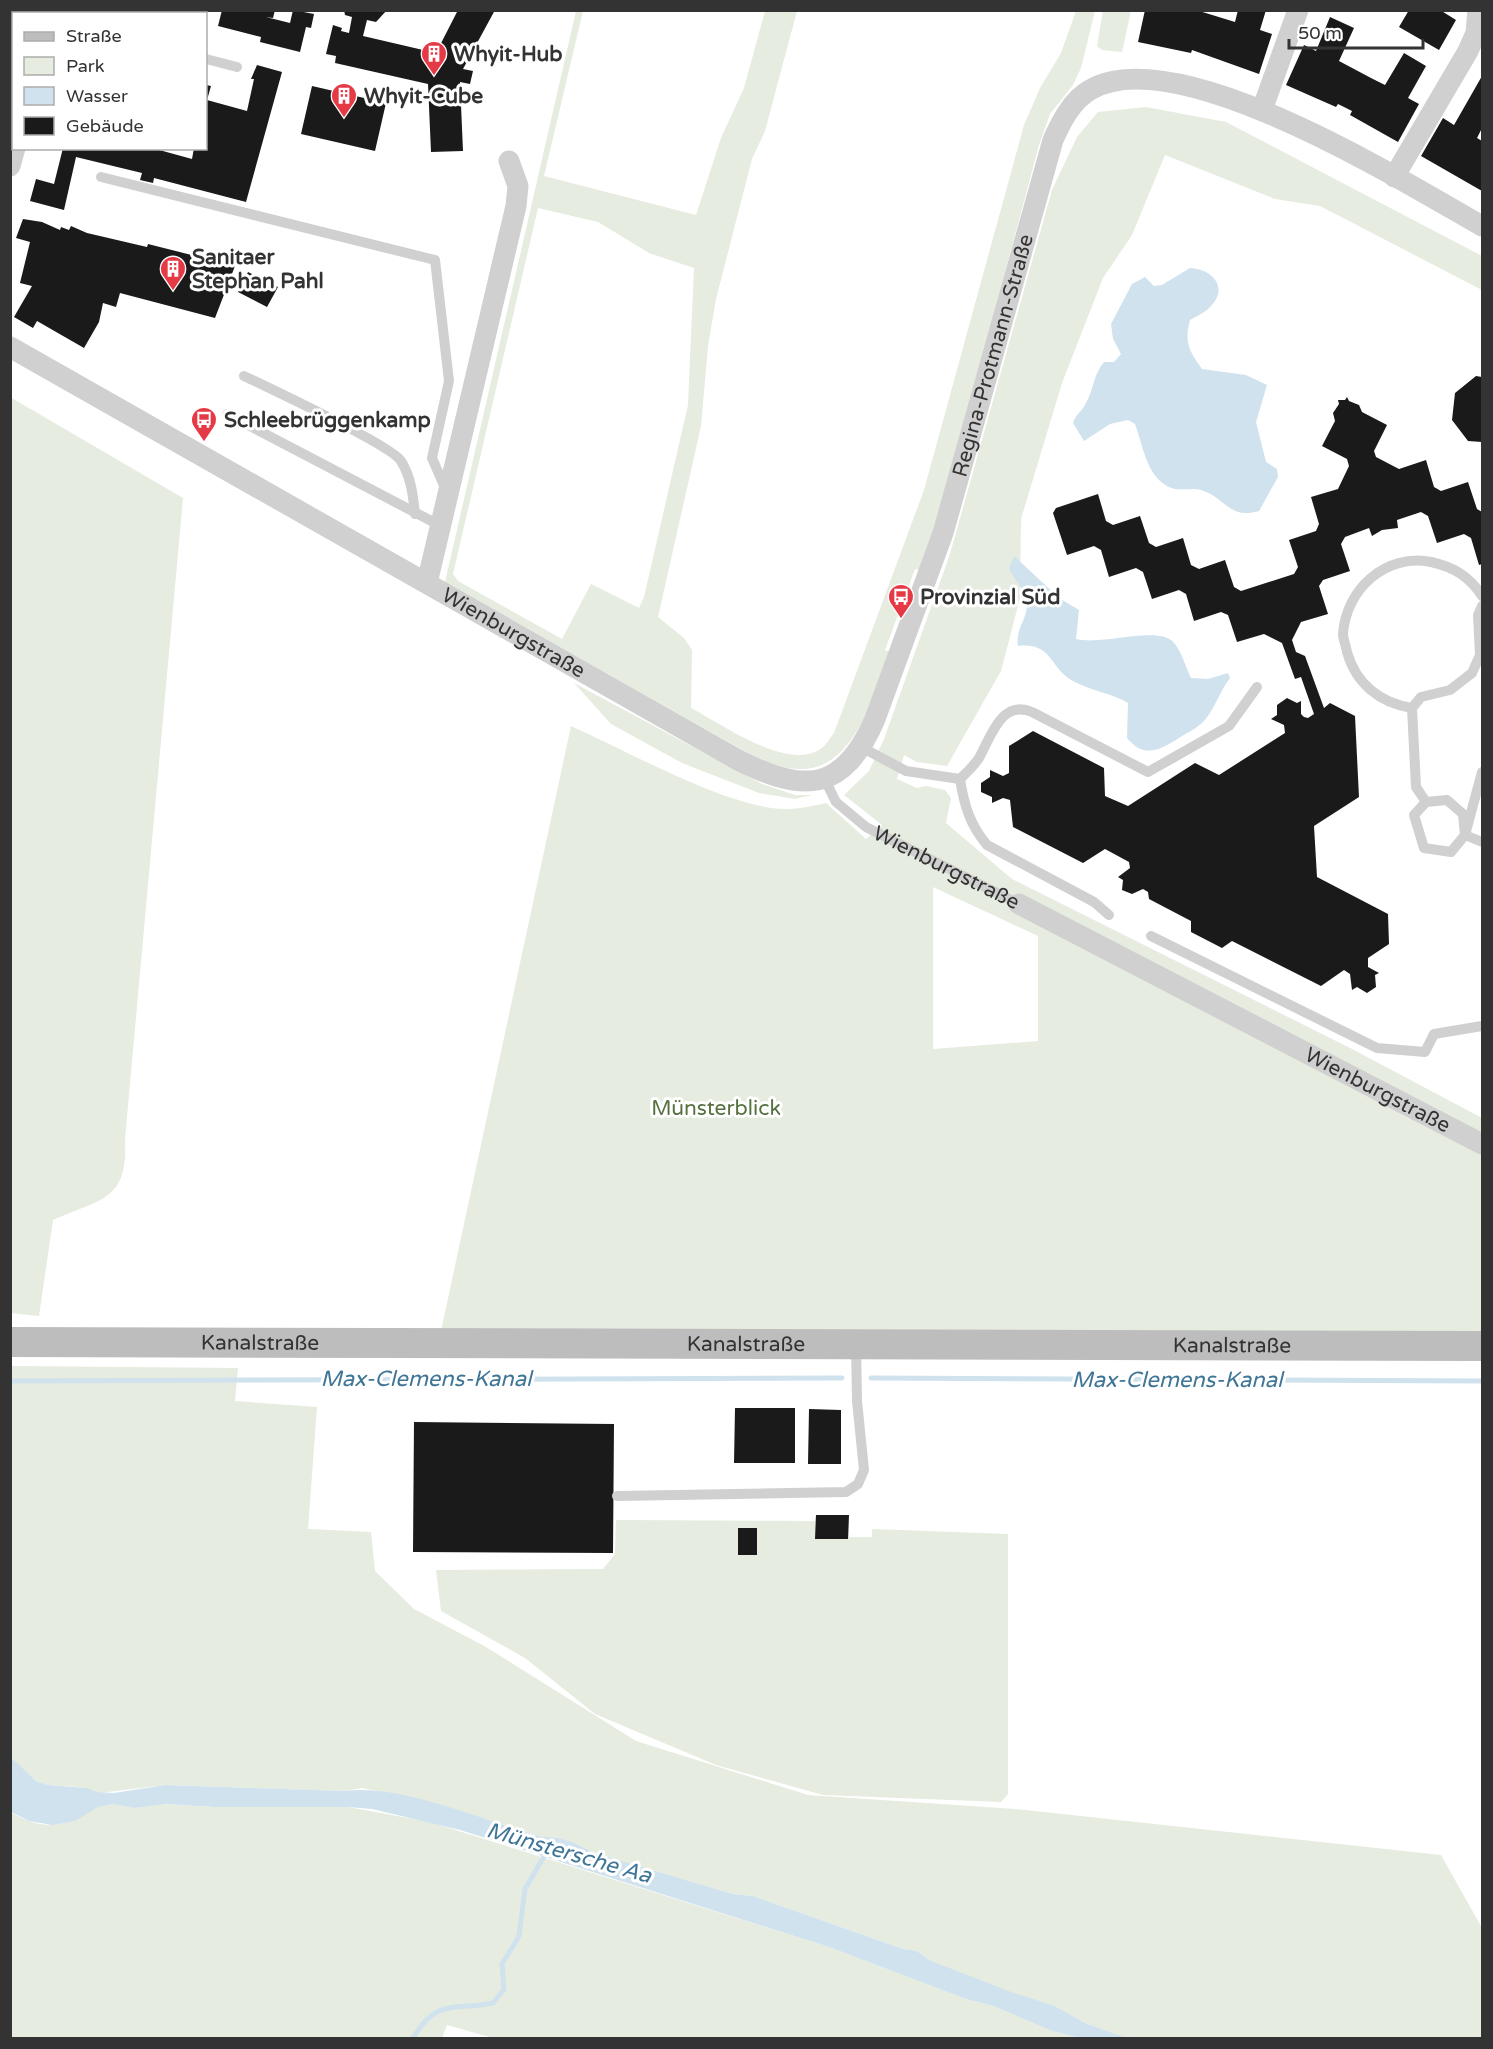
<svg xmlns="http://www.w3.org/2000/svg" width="1493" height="2049" font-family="'Varela Round',sans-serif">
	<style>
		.green { fill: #e6ecdf; fill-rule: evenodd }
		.water { fill: #cfe2ee }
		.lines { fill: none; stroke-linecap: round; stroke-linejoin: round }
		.stream { stroke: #cfe2ee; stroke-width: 5 }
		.building { fill: #1a1a1a }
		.service { stroke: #d0d0d0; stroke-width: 10 }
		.minor { stroke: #d0d0d0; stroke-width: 21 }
		.secondary { stroke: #bdbdbd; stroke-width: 30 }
		.labels { text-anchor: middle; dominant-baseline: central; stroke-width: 6; stroke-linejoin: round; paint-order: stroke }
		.poi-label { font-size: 21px; font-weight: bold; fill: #333; stroke: #fff; text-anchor: start }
		.street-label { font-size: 21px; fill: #333; stroke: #fff }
		.park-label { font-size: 21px; fill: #56703f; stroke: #fff }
		.water-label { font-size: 22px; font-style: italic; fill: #3f7597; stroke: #fff }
	</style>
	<rect width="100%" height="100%" fill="#fff"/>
	<path class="green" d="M576 11H583L544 176 696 215 721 138 744 88 765 11H797L765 131 752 159 716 299 708 346 701 426 658 617 684 638 692 650 691 708C722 724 785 770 819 750 826 746 829 739 834 733L924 490 1024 125 1040 88 1061 53 1076 11H1095L1081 68 1073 85 1050 114 1039 145 948 486 920 570 915 569 885 650 891 652C874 693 855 771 799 769 781 769 763 760 746 752L445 582ZM538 208 598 222 649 253 694 268 688 405 644 597 639 608 591 584 562 639 458 581 453 574Z
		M1103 11H1131L1122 52 1102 50 1097 46Z
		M1146 107 1226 122 1482 256V290L1320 206 1275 199 1165 155 1132 235 1103 278 1062 383 1021 519 1020 598 1001 671 947 766 917 762 904 755 897 779 917 788 926 786 945 790 951 798 946 823 1012 879 1354 1050 1482 1118V1332L441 1331 571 726C629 752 710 798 771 808 790 811 808 807 826 803L866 839 882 825 844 795 869 771 884 739 950 554 1052 190 1077 137 1098 112ZM933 887 1038 936V1041L933 1049Z
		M10 397 183 498 125 1139C128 1201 102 1198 53 1220L39 1316 10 1313Z
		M574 683 762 784 795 795H812L795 799 759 793 682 763 611 724Z
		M10 1366 238 1368 235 1401 317 1407 308 1529 371 1532 375 1571 414 1609 486 1647 636 1741 808 1795 1015 1809 1441 1855 1482 1928V2038H1127L1085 2023 1055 2006 1011 1993 929 1960 917 1951 903 1949 753 1896 733 1894 592 1852C577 1843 561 1836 543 1837L462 1812 382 1792 362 1788 345 1791 165 1785 99 1793 80 1787 48 1785 36 1781 11 1757Z
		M816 1515H849V1537H872V1529L1008 1534V1794L1001 1802 823 1795 716 1765 595 1714 525 1658 441 1611 436 1570 603 1569 615 1554 616 1520 815 1521Z
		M114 1804 134 1808 159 1804 214 1807H348L430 1822 829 1947 966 1999 993 2006 1052 2031 1080 2038H493L447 2025 442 2038H11L10 1812C65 1843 67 1808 114 1804Z"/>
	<path class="water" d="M1190 268C1212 269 1229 287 1211 306 1206 312 1197 316 1190 320 1184 342 1189 351 1202 369L1246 375 1267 385 1256 422 1266 462 1277 469 1278 477 1259 511C1229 520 1225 497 1201 490 1191 487 1180 492 1169 487 1146 476 1143 445 1135 424L1128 420 1110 424 1084 441 1073 423C1076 413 1082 412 1086 403 1094 389 1093 375 1104 362H1114L1121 354 1113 339 1111 324 1132 284 1145 277 1154 286 1162 285Z
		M1014 556 1059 598 1079 610 1076 639C1105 646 1160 624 1175 644 1182 653 1186 668 1191 678L1208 679 1228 673 1230 678C1219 692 1214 711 1203 722 1197 728 1187 733 1179 738 1160 750 1144 759 1127 738L1128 703C1111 693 1092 691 1075 682 1049 670 1054 642 1018 646 1015 629 1028 618 1027 603 1025 591 1014 579 1009 568Z
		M11 1757 36 1781 48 1785 87 1788 97 1792 114 1793 165 1785 345 1791C400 1783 487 1822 543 1837 561 1836 577 1843 592 1852L733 1894 753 1896 903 1949 917 1951 929 1960 1011 1992 1055 2006 1085 2023 1127 2038H1080L1052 2031 993 2006 966 1999 829 1947 460 1830 372 1809 348 1807H214L164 1804 134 1808 113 1804 98 1807 75 1821 52 1825 29 1821 11 1812Z"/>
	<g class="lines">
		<path class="stream" d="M871 1378 1482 1381
			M10 1381 842 1378
			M413 2038C437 1998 452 2011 493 2003L504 1989 502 1964 519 1936 525 1889 546 1853"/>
	</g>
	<path class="building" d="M158 10H186L185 14Z
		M222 10H275L273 18 266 17 290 23 293 10 314 14 311 28 306 27 300 52 260 42 261 37 218 26Z
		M344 10H387L376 22 367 20 363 36 436 53 458 10H495L463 69 473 71 470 84 460 82 463 151 431 152 428 84 335 63 336 56 326 54 333 25 342 28 341 31 349 33 352 17 345 15Z
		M1145 10H1196L1235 22 1238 10H1266L1260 30 1272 34 1259 74 1192 50 1191 53 1138 42Z
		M1409 10H1440L1456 20 1439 50 1399 27Z
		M1330 17 1354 28 1339 61 1371 78 1385 85 1404 53 1426 66 1408 98 1419 104 1398 142 1350 115 1352 111 1338 104 1336 107 1286 85 1304 45 1316 51Z
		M10 34 14 35V61L10 60Z
		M257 65 282 72 246 202 154 178 153 183 140 180 142 173 76 157 64 210 30 201 36 179 54 184 63 148H152L192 159 194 148H206V85L211 86 207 100 247 111 254 79H251Z
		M1482 76V128L1477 138 1482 141V191L1421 156 1443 118 1454 125Z
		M312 86 386 103 375 151 301 134Z
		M23 219 42 222 60 230 61 227 69 230 71 226 87 233 147 247 148 244 235 266 215 318 120 293 116 307 103 303 99 322 84 348 37 321 33 328 14 317 32 286 20 283 30 242 16 238Z
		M248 272 278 287 267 307 238 292Z
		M1476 376 1482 377V442L1468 441 1452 420 1455 393Z
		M1347 397 1349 401 1359 405 1362 412 1387 425 1374 451 1376 457 1399 469 1426 460 1434 487 1441 491 1468 482 1477 509 1482 512V564L1479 565 1471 538 1464 534 1437 543 1428 516 1421 512 1397 520 1398 528 1382 530 1372 536 1369 528 1345 537 1341 544 1350 571 1323 580 1319 586 1328 614 1301 622 1292 640 1296 652 1305 656 1324 708 1330 703 1355 716 1359 797 1314 826 1317 877 1388 914 1389 944 1368 958V967L1379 973 1375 975 1376 987 1367 993 1357 987 1352 990 1350 974 1344 970 1321 986 1232 941 1222 948 1191 932V921L1149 899 1148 892 1143 889 1132 894 1122 890 1123 880 1118 877 1130 868 1129 862 1105 849 1083 863 1013 827 1010 800 1003 798 992 803V797L981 792V783L990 777V770L1003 776 1009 773V746L1033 731 1104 768 1105 796 1128 806 1195 763 1219 775 1285 733 1284 725 1271 719 1277 715V705L1287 698 1297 703 1301 701V714L1304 717 1308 718 1314 714 1301 677 1295 679 1282 643 1264 634 1237 642 1228 615 1221 612 1194 621 1186 594 1179 590 1152 599 1143 572 1136 568 1109 577 1101 550 1094 546 1067 555 1053 513 1056 508 1098 494 1106 521 1113 525 1140 516 1149 543 1156 547 1183 538 1191 565 1199 569 1225 560 1234 587 1241 591 1294 574 1298 567 1289 540 1316 531 1319 524 1311 497 1338 489 1349 466 1347 459 1322 446 1335 421 1333 413 1339 404 1338 400H1345Z
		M735 1408H795V1463H734Z
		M809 1409 841 1410V1464H808Z
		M414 1422 614 1424 613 1553 413 1552Z
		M816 1515H849L848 1539H815Z
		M738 1528H757V1555H738Z"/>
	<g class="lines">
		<g class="service">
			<path d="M206 59 237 67"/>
			<path d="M101 177 435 260 449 381 432 458 446 490"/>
			<path d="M244 376C269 388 391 445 401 461 411 477 413 495 415 514"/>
			<path d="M227 414 441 526"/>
			<path d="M1482 596C1470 577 1454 567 1431 562 1386 553 1346 589 1343 634 1343 639 1346 646 1347 652 1356 684 1380 703 1412 708L1421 697 1450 690 1472 673 1480 655 1478 615 1482 606"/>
			<path d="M1412 708 1416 787 1426 802"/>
			<path d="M861 747 906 771 960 779"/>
			<path id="s1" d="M824 778 836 802 866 827 1019 904"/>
			<path d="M1465 835 1463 814 1447 800 1426 802 1414 815 1424 848 1451 852 1465 835 1482 772"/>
			<path d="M1465 835 1482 842"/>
			<path d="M1109 915 1094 902 987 845C970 825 964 805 960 779 966 773 974 766 979 758 991 737 1001 699 1032 712L1148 772 1229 726 1257 687"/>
			<path d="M1151 936 1377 1048 1425 1052 1434 1034 1482 1026"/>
			<path d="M617 1496 846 1492 858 1484 864 1470 857 1401 856 1345"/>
		</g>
		<g class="minor">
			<path d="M49 14 50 10"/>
			<path d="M1262 110 1298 10"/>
			<path d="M10 166 15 148"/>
			<path d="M1394 177 1468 51 1476 33 1478 10"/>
			<path id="s2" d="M10 347 738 760C804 793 843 793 875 719L943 533 1053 140C1061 122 1072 100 1090 90 1176 39 1404 182 1482 226"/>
			<path d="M427 583 516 206 518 186 509 161"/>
			<path id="s3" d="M1019 904 1482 1144"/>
		</g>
		<path class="secondary" id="s4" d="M10 1342 1482 1346"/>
	</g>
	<defs>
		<symbol id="building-pin" viewBox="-11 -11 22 30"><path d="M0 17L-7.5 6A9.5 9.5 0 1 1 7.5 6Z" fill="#e63946" stroke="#fff"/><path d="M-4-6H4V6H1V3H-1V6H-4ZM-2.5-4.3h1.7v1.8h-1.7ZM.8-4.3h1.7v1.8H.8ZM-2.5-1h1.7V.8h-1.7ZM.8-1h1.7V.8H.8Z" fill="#fff"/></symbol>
		<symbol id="bus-pin" viewBox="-11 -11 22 30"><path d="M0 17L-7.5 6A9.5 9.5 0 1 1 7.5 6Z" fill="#e63946" stroke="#fff"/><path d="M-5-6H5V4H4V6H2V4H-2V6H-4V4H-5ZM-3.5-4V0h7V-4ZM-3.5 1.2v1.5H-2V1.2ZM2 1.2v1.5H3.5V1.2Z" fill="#fff"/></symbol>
	</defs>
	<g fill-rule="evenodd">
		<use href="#building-pin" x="419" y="39" width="30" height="40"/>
		<use href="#building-pin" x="329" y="81" width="30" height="40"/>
		<use href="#building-pin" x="158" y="254" width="30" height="40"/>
		<use href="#bus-pin" x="189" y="405" width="30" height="40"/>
		<use href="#bus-pin" x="886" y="582" width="30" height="40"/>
	</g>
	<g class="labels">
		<g class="poi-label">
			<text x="454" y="54">Whyit-Hub</text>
			<text x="364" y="96">Whyit-Cube</text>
			<text x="192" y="257">Sanitaer<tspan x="192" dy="24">Stephan Pahl</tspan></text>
			<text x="224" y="420">Schleebrüggenkamp</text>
			<text x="920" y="597">Provinzial Süd</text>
		</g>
		<g class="street-label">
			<text stroke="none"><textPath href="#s2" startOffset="1390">Regina-Protmann-Straße</textPath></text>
			<text stroke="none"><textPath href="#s2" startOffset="579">Wienburgstraße</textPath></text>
			<text stroke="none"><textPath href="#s1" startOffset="156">Wienburgstraße</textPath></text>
			<text stroke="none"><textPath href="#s3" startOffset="404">Wienburgstraße</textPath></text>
			<text stroke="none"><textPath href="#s4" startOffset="250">Kanalstraße</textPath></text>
			<text stroke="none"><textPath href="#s4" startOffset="736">Kanalstraße</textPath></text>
			<text stroke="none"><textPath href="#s4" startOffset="1222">Kanalstraße</textPath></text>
		</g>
		<g class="park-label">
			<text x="716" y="1108">Münsterblick</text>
		</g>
		<g class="water-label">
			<text x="426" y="1379">Max-Clemens-Kanal</text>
			<text x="1177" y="1380">Max-Clemens-Kanal</text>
			<text transform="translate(569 1853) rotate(16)">Münstersche Aa</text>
		</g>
	</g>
	<rect width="1493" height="2049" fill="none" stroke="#333333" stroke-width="24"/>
	<rect x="12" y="12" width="195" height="138" fill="#ffffff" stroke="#adadad" stroke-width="1.5"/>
	<rect x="24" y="32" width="30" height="9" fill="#bdbdbd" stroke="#adadad" stroke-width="1.5"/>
	<text x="66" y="42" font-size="18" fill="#333333">Straße</text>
	<rect x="24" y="57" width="30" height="18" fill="#e6ecdf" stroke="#adadad" stroke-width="1.5"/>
	<text x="66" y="72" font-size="18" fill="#333333">Park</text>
	<rect x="24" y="87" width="30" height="18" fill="#cfe2ee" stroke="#adadad" stroke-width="1.5"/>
	<text x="66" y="102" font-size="18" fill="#333333">Wasser</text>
	<rect x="24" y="117" width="30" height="18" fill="#1a1a1a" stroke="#adadad" stroke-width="1.5"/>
	<text x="66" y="132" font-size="18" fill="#333333">Gebäude</text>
	<path d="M1289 39v9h134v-9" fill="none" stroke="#333333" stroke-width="3"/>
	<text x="1298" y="39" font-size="18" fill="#333333" stroke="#ffffff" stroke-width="4.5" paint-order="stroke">50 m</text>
</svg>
